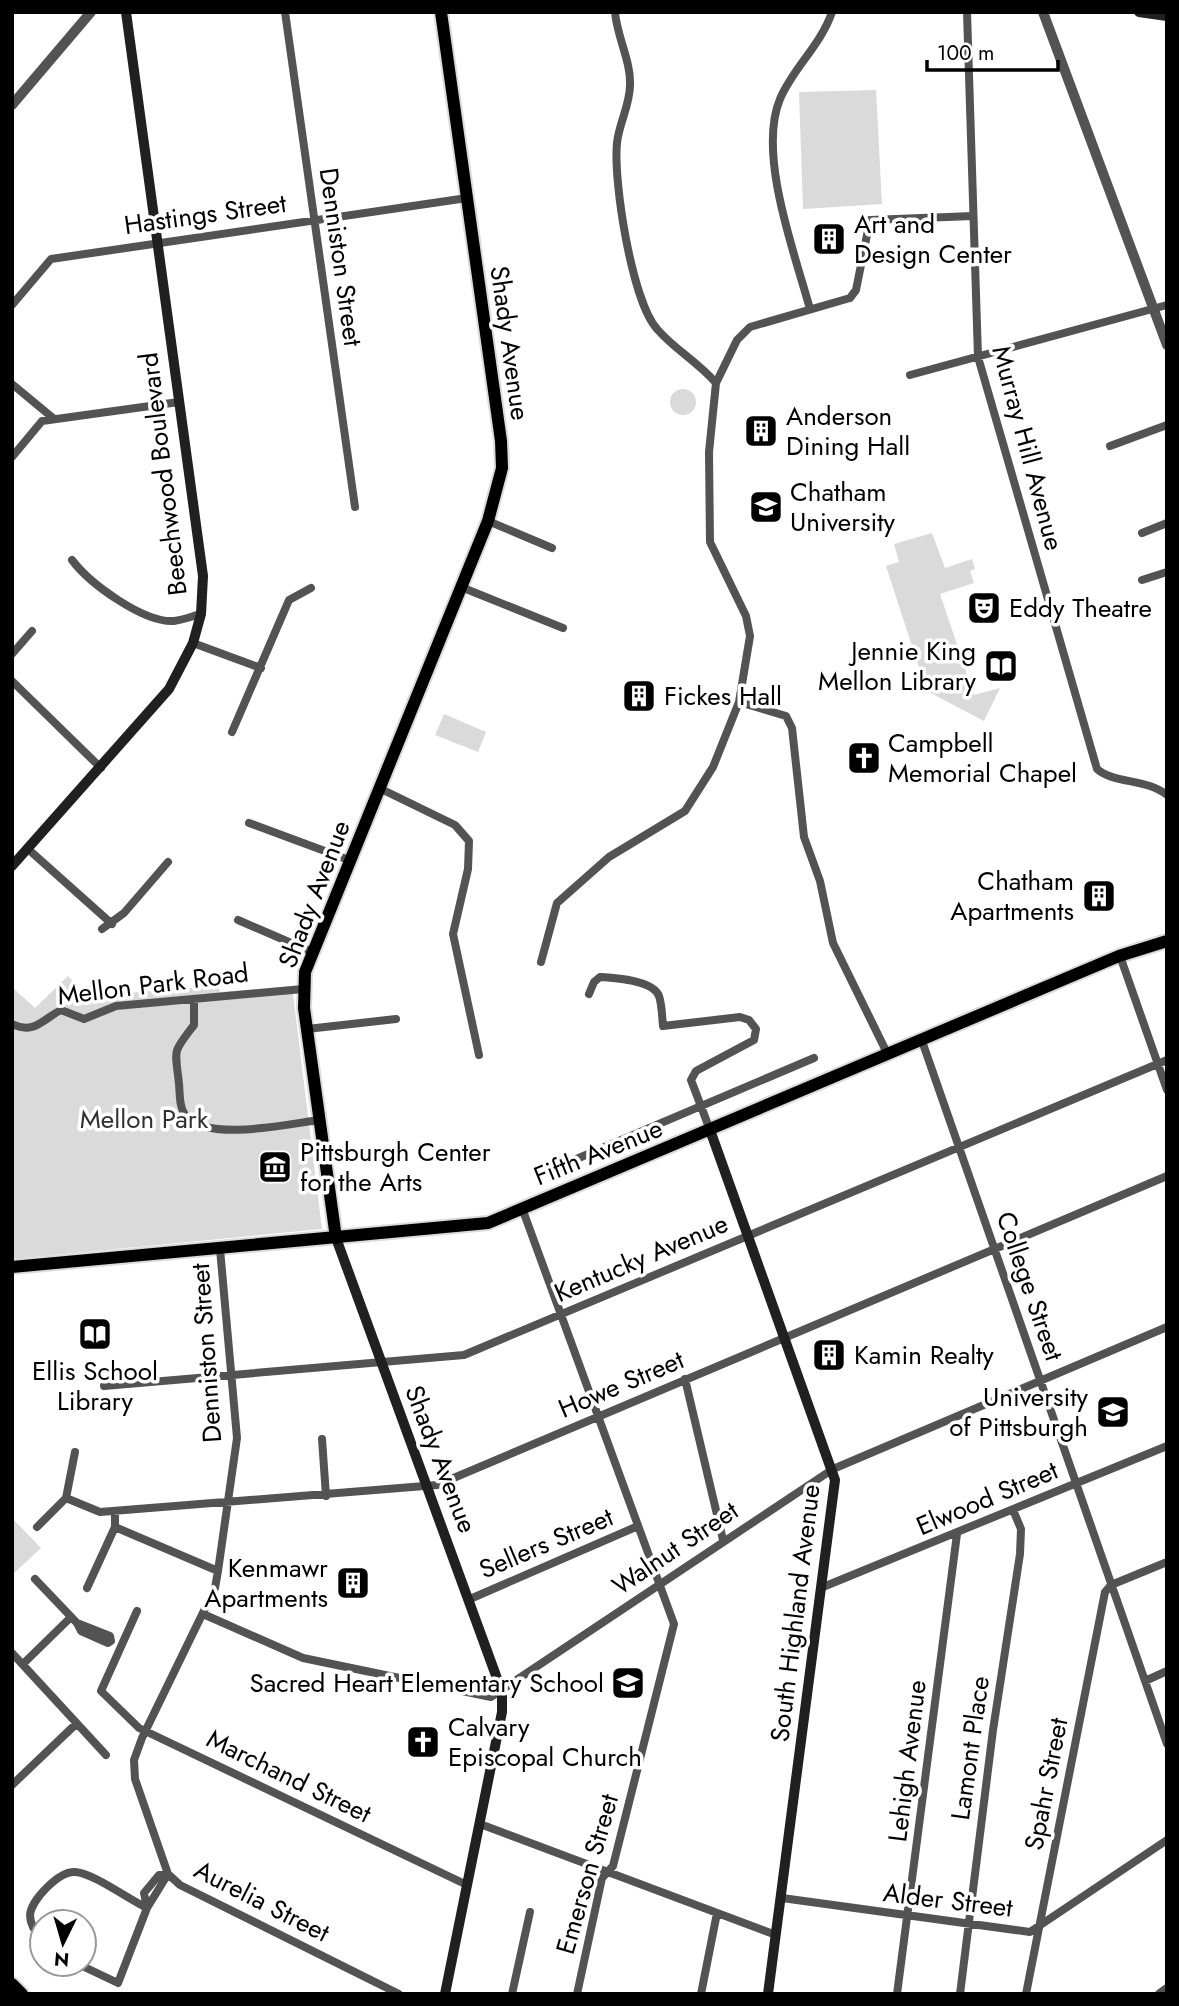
<svg xmlns="http://www.w3.org/2000/svg" width="1179" height="2006" font-family="Jost,sans-serif">
	<style>
		.green { fill: #dadada }
		.lines { fill: none; stroke-linecap: round; stroke-linejoin: round }
		.primary-casing { stroke: #dbdbdb; stroke-width: 16 }
		.trunk-casing { stroke: #dbdbdb; stroke-width: 16 }
		.minor { stroke: #535353; stroke-width: 8 }
		.tertiary { stroke: #535353; stroke-width: 10 }
		.secondary { stroke: #202020; stroke-width: 10 }
		.primary { stroke: #000; stroke-width: 12 }
		.trunk { stroke: #000; stroke-width: 12 }
		.labels { text-anchor: middle; dominant-baseline: central; stroke-width: 7; stroke-linejoin: round; paint-order: stroke }
		.street-label { font-size: 26px; fill: #000; stroke: #fff }
		.poi-label { font-size: 26px; fill: #000; stroke: #fff; text-anchor: start }
		.park-label { font-size: 26px; fill: #313131; stroke: #fff }
	</style>
	<rect width="100%" height="100%" fill="#fff"/>
	<path class="green" d="M876 90 882 204 803 209 799 92Z
		M670 402a13 13 0 1 1 26 0a13 13 0 1 1-26 0Z
		M932 533 945 568 972 559 975 569 970 571 974 583 940 594 974 695 1000 688 984 721 919 687 922 677 886 566 899 562 894 544Z
		M444 714 486 732 478 752 435 735Z
		M68 976 86 996 218 986 220 992 292 986 322 1229 12 1259V987L35 1008Z
		M12 1518 41 1548 12 1575Z"/>
	<g class="lines">
		<defs>
			<path id="primary" d="M336 1238 304 1008 305 972 488 521 502 468 501 441 441 12
				M12 1984 22 1994"/>
			<path id="trunk" d="M12 1267 488 1223 1119 956 1167 941"/>
		</defs>
		<use href="#primary" class="primary-casing"/>
		<use href="#trunk" class="trunk-casing"/>
		<path class="minor" d="M285 12 355 507
			M615 12C617 37 631 61 630 85 630 105 619 123 617 143 613 181 632 301 657 329 674 349 698 362 716 383
			M967 12 978 357 1097 769C1114 784 1146 778 1167 795
			M12 305 51 259 467 198
			M810 309C795 254 757 154 780 99 793 68 821 45 832 12
			M910 375 1167 305
			M12 384 53 418
			M1110 446 1167 425
			M12 457 42 421 179 402
			M488 521 552 548
			M1142 533 1167 523
			M72 560C90 584 144 623 174 621 183 620 193 616 201 614
			M1142 580 1167 572
			M461 587 563 628
			M193 643 261 668
			M12 654 32 631
			M12 681 101 768
			M232 732 289 600 311 588
			M379 788 455 825 469 841 468 869 453 934 479 1055
			M249 823 349 860
			M28 849 112 924
			M238 920 312 952
			M102 929 124 913 168 862
			M1120 956 1167 1090
			M541 962 557 903 609 857 685 811 713 767 739 702
			M589 994 594 982 600 977C615 978 653 980 659 996 662 1005 662 1016 663 1026L740 1017 749 1020 756 1029 754 1040 696 1071 691 1080 710 1130
			M194 999V1025C172 1054 175 1047 179 1084 180 1094 179 1108 186 1116 208 1142 289 1124 319 1120
			M12 1024C34 1035 43 1019 61 1010L84 1019 116 1006 303 989
			M307 1029 396 1019
			M922 1041 1167 1744
			M888 1055 833 943 820 881 804 837 792 728 786 716 739 702 750 636 746 616 710 542 709 452 716 383 737 340 750 327 850 298 856 290 870 220 973 216
			M567 1163 814 1058
			M522 1208 674 1624 613 1866 602 1878 577 1994
			M220 1249 237 1438 218 1571 215 1588 142 1738 134 1760 135 1779 168 1874 180 1885 399 1994
			M685 1379 723 1540
			M104 1386 464 1355 1167 1060
			M322 1439 326 1496
			M66 1498 100 1512 437 1485 1167 1176
			M37 1527 66 1498 75 1452
			M115 1527 218 1571
			M35 1579 77 1623 81 1631 108 1643 111 1641 110 1636 77 1623
			M823 1587 1167 1446
			M87 1588 115 1527V1511
			M470 1599 638 1526
			M137 1611 101 1691 139 1728 467 1885
			M203 1614 303 1658 491 1697 833 1469 1167 1327
			M12 1653 106 1755
			M23 1664 70 1618
			M1145 1681 1167 1671
			M12 1785 76 1724
			M480 1824 776 1935
			M782 1898 1030 1932 1167 1840
			M147 1907 144 1893 159 1875 168 1874
			M42 1939C36 1933 30 1924 30 1915 31 1900 59 1871 75 1872 93 1873 128 1899 147 1908
			M78 1964 118 1983 147 1908 168 1874
			M512 1994 530 1912
			M701 1994 717 1913
			M897 1994 957 1534
			M960 1994 993 1730 1020 1554 1021 1529 1013 1510
			M1026 1994 1105 1592 1111 1585 1167 1562"/>
		<path class="tertiary" d="M1043 12 1167 345
			M12 105 91 12
			M1160 1994 1167 1989"/>
		<path class="secondary" d="M1139 12 1167 16
			M12 866 169 689 193 643 201 614 203 576 126 12
			M710 1130 835 1480 768 1994
			M336 1238 502 1692V1712L445 1994"/>
		<use href="#primary" class="primary"/>
		<use href="#trunk" class="trunk"/>
	</g>
	<defs>
		<symbol id="building-square" viewBox="-11 -11 22 22"><rect x="-9" y="-9" width="18" height="18" rx="4" fill="#000" stroke="#fff"/><path d="M-4-6H4V6H1V3H-1V6H-4ZM-2.5-4.3h1.7v1.8h-1.7ZM.8-4.3h1.7v1.8H.8ZM-2.5-1h1.7V.8h-1.7ZM.8-1h1.7V.8H.8Z" fill="#fff"/></symbol>
		<symbol id="university-square" viewBox="-11 -11 22 22"><rect x="-9" y="-9" width="18" height="18" rx="4" fill="#000" stroke="#fff"/><path d="M0-5L7-2L0 1L-7-2ZM-4 1L0 2.5L4 1V4Q0 6-4 4Z" fill="#fff"/></symbol>
		<symbol id="theatre-square" viewBox="-11 -11 22 22"><rect x="-9" y="-9" width="18" height="18" rx="4" fill="#000" stroke="#fff"/><path d="M-5-5.5Q0-4 5-5.5V0Q5 5 0 6Q-5 5-5 0ZM-3.3-2.5H-1v1.5H-3.3ZM1-2.5H3.3v1.5H1ZM-2.8 1Q0 5.5 2.8 1Z" fill="#fff"/></symbol>
		<symbol id="library-square" viewBox="-11 -11 22 22"><rect x="-9" y="-9" width="18" height="18" rx="4" fill="#000" stroke="#fff"/><path d="M-6-4Q-3-5.5-.7-3.5V5Q-3 3-6 4ZM6-4Q3-5.5 .7-3.5V5Q3 3 6 4Z" fill="#fff"/></symbol>
		<symbol id="church-square" viewBox="-11 -11 22 22"><rect x="-9" y="-9" width="18" height="18" rx="4" fill="#000" stroke="#fff"/><path d="M-1.2-6h2.4v3.5h3.3v2.4h-3.3V6h-2.4V-.1h-3.3v-2.4h3.3Z" fill="#fff"/></symbol>
		<symbol id="museum-square" viewBox="-11 -11 22 22"><rect x="-9" y="-9" width="18" height="18" rx="4" fill="#000" stroke="#fff"/><path d="M0-6L6-3V-2H-6V-3ZM-5-1h2V3h-2ZM-1-1h2V3h-2ZM3-1h2V3H3ZM-6 4H6V6H-6Z" fill="#fff"/></symbol>
		<symbol id="school-square" viewBox="-11 -11 22 22"><rect x="-9" y="-9" width="18" height="18" rx="4" fill="#000" stroke="#fff"/><path d="M0-5L7-2L0 1L-7-2ZM-4 1L0 2.5L4 1V4Q0 6-4 4Z" fill="#fff"/></symbol>
	</defs>
	<g fill-rule="evenodd">
		<use href="#building-square" x="810" y="220" width="38" height="38"/>
		<use href="#building-square" x="742" y="412" width="38" height="38"/>
		<use href="#university-square" x="747" y="488" width="38" height="38"/>
		<use href="#theatre-square" x="965" y="589" width="38" height="38"/>
		<use href="#library-square" x="982" y="647" width="38" height="38"/>
		<use href="#building-square" x="620" y="677" width="38" height="38"/>
		<use href="#church-square" x="845" y="739" width="38" height="38"/>
		<use href="#building-square" x="1080" y="877" width="38" height="38"/>
		<use href="#museum-square" x="256" y="1148" width="38" height="38"/>
		<use href="#library-square" x="76" y="1315" width="38" height="38"/>
		<use href="#building-square" x="810" y="1336" width="38" height="38"/>
		<use href="#university-square" x="1094" y="1393" width="38" height="38"/>
		<use href="#building-square" x="334" y="1564" width="38" height="38"/>
		<use href="#school-square" x="609" y="1664" width="38" height="38"/>
		<use href="#church-square" x="404" y="1723" width="38" height="38"/>
	</g>
	<g class="labels">
		<g class="street-label">
			<text transform="translate(205 214) rotate(-8)">Hastings Street</text>
			<text transform="translate(341 257) rotate(82)">Denniston Street</text>
			<text transform="translate(510 343) rotate(82)">Shady Avenue</text>
			<text transform="translate(1028 448) rotate(75)">Murray Hill Avenue</text>
			<text transform="translate(163 474) rotate(-97)">Beechwood Boulevard</text>
			<text transform="translate(314 894) rotate(-69)">Shady Avenue</text>
			<text transform="translate(153 984) rotate(-7)">Mellon Park Road</text>
			<text transform="translate(598 1152) rotate(-22)">Fifth Avenue</text>
			<text transform="translate(641 1258) rotate(-23)">Kentucky Avenue</text>
			<text transform="translate(1030 1286) rotate(71)">College Street</text>
			<text transform="translate(206 1353) rotate(-94)">Denniston Street</text>
			<text transform="translate(621 1384) rotate(-23)">Howe Street</text>
			<text transform="translate(441 1459) rotate(69)">Shady Avenue</text>
			<text transform="translate(987 1498) rotate(-23)">Elwood Street</text>
			<text transform="translate(546 1543) rotate(-23)">Sellers Street</text>
			<text transform="translate(675 1548) rotate(-34)">Walnut Street</text>
			<text transform="translate(795 1613) rotate(-83)">South Highland Avenue</text>
			<text transform="translate(970 1748) rotate(-82)">Lamont Place</text>
			<text transform="translate(907 1761) rotate(-83)">Lehigh Avenue</text>
			<text transform="translate(289 1776) rotate(26)">Marchand Street</text>
			<text transform="translate(1046 1784) rotate(-79)">Spahr Street</text>
			<text transform="translate(587 1874) rotate(-74)">Emerson Street</text>
			<text transform="translate(948 1900) rotate(7)">Alder Street</text>
			<text transform="translate(262 1901) rotate(27)">Aurelia Street</text>
		</g>
		<g class="poi-label">
			<text x="854" y="224">Art and<tspan x="854" dy="30">Design Center</tspan></text>
			<text x="786" y="416">Anderson<tspan x="786" dy="30">Dining Hall</tspan></text>
			<text x="790" y="492">Chatham<tspan x="790" dy="30">University</tspan></text>
			<text x="1009" y="608">Eddy Theatre</text>
			<text x="976" y="651" text-anchor="end">Jennie King<tspan x="976" dy="30">Mellon Library</tspan></text>
			<text x="664" y="696">Fickes Hall</text>
			<text x="888" y="743">Campbell<tspan x="888" dy="30">Memorial Chapel</tspan></text>
			<text x="1074" y="881" text-anchor="end">Chatham<tspan x="1074" dy="30">Apartments</tspan></text>
			<text x="300" y="1152">Pittsburgh Center<tspan x="300" dy="30">for the Arts</tspan></text>
			<text x="854" y="1355">Kamin Realty</text>
			<text x="95" y="1371" text-anchor="middle">Ellis School<tspan x="95" dy="30">Library</tspan></text>
			<text x="1088" y="1397" text-anchor="end">University<tspan x="1088" dy="30">of Pittsburgh</tspan></text>
			<text x="328" y="1568" text-anchor="end">Kenmawr<tspan x="328" dy="30">Apartments</tspan></text>
			<text x="604" y="1683" text-anchor="end">Sacred Heart Elementary School</text>
			<text x="448" y="1727">Calvary<tspan x="448" dy="30">Episcopal Church</tspan></text>
		</g>
		<g class="park-label">
			<text x="144" y="1119">Mellon Park</text>
		</g>
	</g>
	<rect width="1179" height="2006" fill="none" stroke="#000000" stroke-width="28"/>
	<g transform="translate(63 1943) rotate(185)"><circle r="33" fill="#ffffff" stroke="#999999" stroke-width="2"/>
	<path d="M0-5L12 26L0 18L-12 26Z" fill="#000000"/>
	<text y="-10" font-size="19" font-weight="bold" text-anchor="middle" fill="#000000">N</text>
	</g>
	<path d="M927 60v10h131v-10" fill="none" stroke="#000000" stroke-width="3.5"/>
	<text x="937" y="60" font-size="21" fill="#000000" stroke="#ffffff" stroke-width="5" paint-order="stroke">100 m</text>
</svg>
